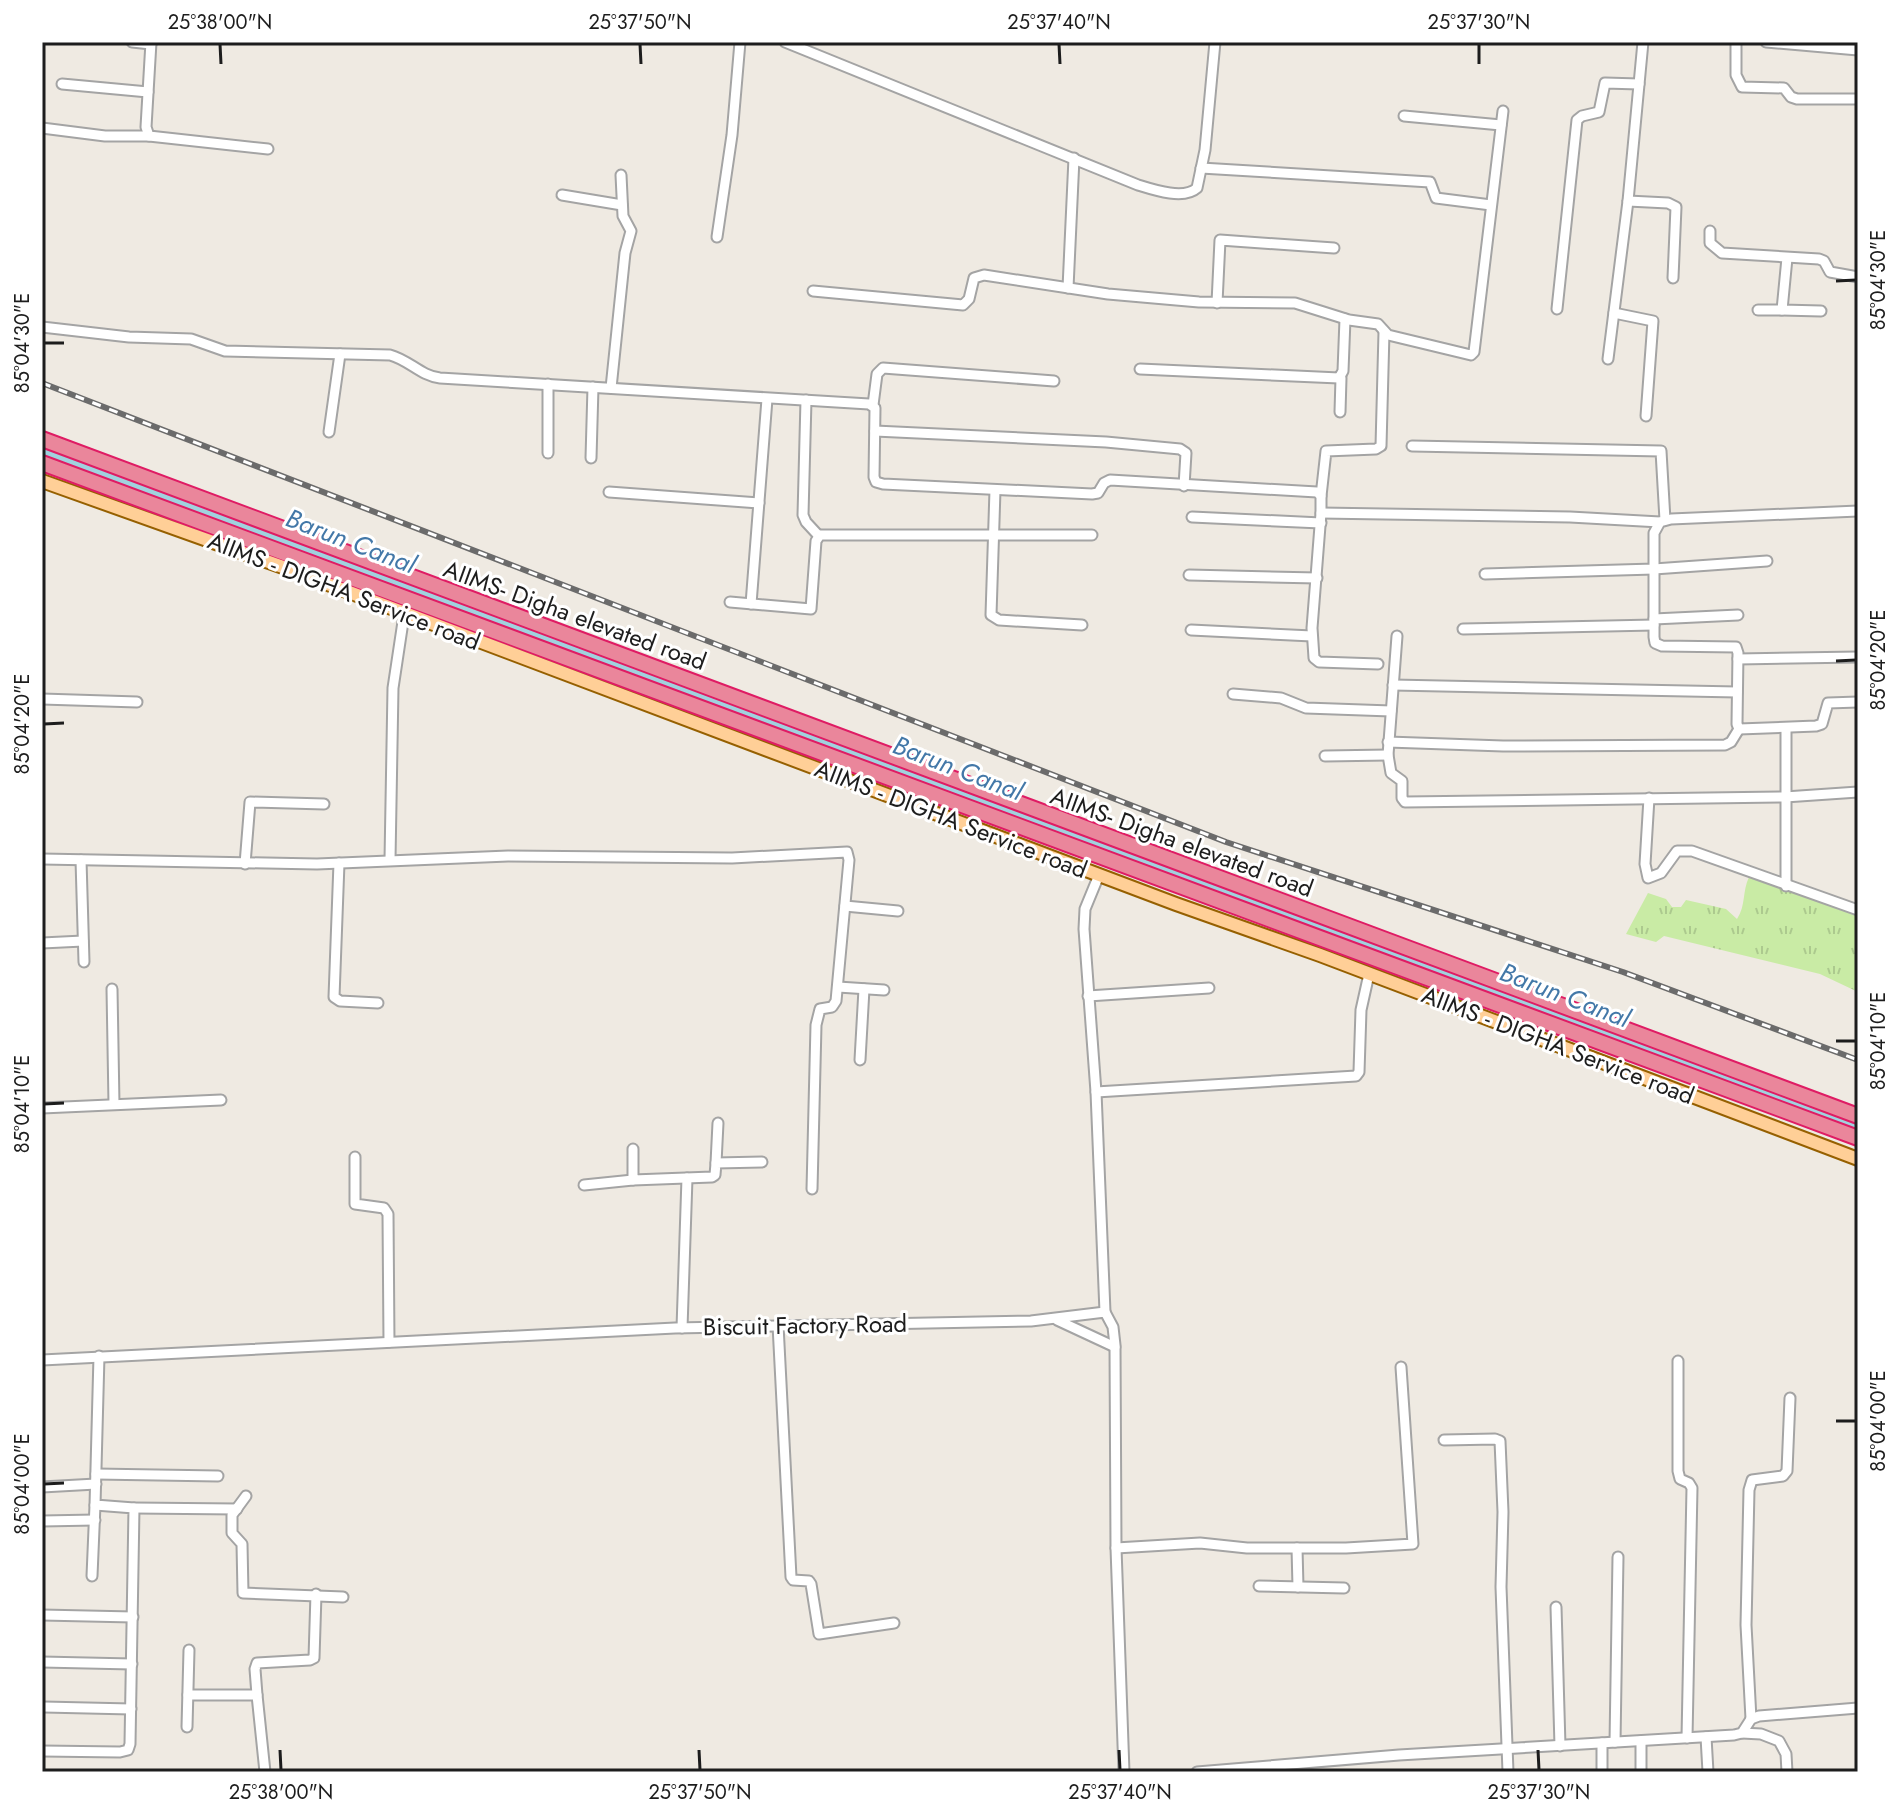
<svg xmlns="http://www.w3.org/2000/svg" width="1900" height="1814" viewBox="0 0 1900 1814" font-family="Jost,sans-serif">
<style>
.grass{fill:url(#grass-tufts)}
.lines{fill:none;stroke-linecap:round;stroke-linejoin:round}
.canal{stroke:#a0d2de;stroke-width:10}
.minor-casing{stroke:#a4a4a4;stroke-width:13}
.major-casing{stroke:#966000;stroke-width:16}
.highway-casing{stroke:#df1c64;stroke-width:18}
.minor{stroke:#fff;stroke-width:9}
.major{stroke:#ffcf97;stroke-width:12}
.highway{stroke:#ea869b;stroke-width:14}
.rail-casing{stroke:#6b6b6b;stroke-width:6}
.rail{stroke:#fff;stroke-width:3;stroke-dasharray:9;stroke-linecap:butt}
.ticks{fill:none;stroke:#1d1d1d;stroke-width:3}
.labels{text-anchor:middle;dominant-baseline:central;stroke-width:6;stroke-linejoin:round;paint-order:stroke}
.street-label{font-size:24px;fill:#1d1d1d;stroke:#fff}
.water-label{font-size:26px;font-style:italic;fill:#4378a8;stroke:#fff}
.neatline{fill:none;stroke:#1d1d1d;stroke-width:3}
.ticks-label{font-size:20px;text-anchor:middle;fill:#1d1d1d}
</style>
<defs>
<pattern id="grass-tufts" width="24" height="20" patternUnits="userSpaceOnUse" patternTransform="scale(2)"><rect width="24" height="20" fill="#c9eba5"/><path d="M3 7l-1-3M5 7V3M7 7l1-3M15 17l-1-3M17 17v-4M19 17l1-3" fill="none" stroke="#acc98e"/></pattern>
</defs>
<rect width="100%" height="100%" fill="#efeae2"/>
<path class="grass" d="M1749 877 1858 916V992L1820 974 1664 936 1656 942 1626 934 1648 893 1666 899 1672 907H1681L1686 900 1726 909 1737 919C1746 905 1742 892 1749 877Z"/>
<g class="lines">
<path class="canal" d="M42 449 1858 1128"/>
<g class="minor-casing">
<g id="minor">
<path d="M132 42 151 44"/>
<path d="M151 42 146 127 149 136 268 149"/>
<path d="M785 42 1138 185C1154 190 1184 200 1197 188L1205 150 1215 42"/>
<path d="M1736 42V75L1742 87 1784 88 1791 97 1797 99H1858"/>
<path d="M1766 42 1858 50"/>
<path d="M62 84 148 92"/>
<path d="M1404 116 1501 125"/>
<path d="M42 128 105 136H149"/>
<path d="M1201 168 1430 182 1436 198 1491 205"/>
<path d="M562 195 622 205"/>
<path d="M1628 201 1668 203 1676 207 1673 278"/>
<path d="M1710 231V243L1722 253 1819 259 1824 261 1830 272 1858 277"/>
<path d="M717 237 732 135 740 42"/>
<path d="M1787 258 1782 310 1821 311"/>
<path d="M1068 288 1074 158"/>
<path d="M813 291 963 305 969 299 974 278 984 275 1108 294 1199 302 1295 303 1349 320 1378 324 1388 335 1471 355 1474 352 1503 111"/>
<path d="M1217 303 1220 240 1334 248"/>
<path d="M1557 309 1577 120 1582 116 1599 112 1605 83 1639 84"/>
<path d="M1758 310H1782"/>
<path d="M1614 313 1653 321 1646 416"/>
<path d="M42 327 129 337 191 339 225 351 390 355C409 360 421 376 440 378L869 404 875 408 874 477 876 482 883 484 1092 494 1098 493 1104 483 1110 480 1317 492 1321 496V513L1312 628 1314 658 1319 662 1378 664"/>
<path d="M1608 359 1628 201 1643 42"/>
<path d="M1140 369 1339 378 1343 371 1345 319"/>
<path d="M548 384V453"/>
<path d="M611 388 625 253 631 231 623 216 621 175"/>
<path d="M806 400 803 515 806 522 818 535"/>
<path d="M873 405 877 374 883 368 1054 381"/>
<path d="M1340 412 1341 378"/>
<path d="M875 431 1106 442 1180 449 1186 453 1184 486"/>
<path d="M329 432 340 354"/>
<path d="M1412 446 1661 451 1665 520"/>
<path d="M591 458 593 387"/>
<path d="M995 490 991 615 999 620 1082 625"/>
<path d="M609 492 759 503"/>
<path d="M1321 496 1326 451 1376 449 1381 446 1384 332"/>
<path d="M1858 511 1671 519 1660 522 1654 533V637L1655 643 1662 646 1736 647 1738 653 1737 724 1739 729 1816 726 1822 724 1828 703 1858 702"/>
<path d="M1321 513 1570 517 1660 522"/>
<path d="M1192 517 1321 523"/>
<path d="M1485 574 1654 569 1767 561"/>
<path d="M1189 575 1317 578"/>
<path d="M730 602 811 609 816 541 820 535H1092"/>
<path d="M751 604 767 399"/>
<path d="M1654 619 1738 615"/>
<path d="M1463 629 1654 625"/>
<path d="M1191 630 1312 636"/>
<path d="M1397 636 1388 755 1391 773 1402 781V798L1405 802 1785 797 1858 792"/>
<path d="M1738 659 1858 657"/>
<path d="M1393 685 1737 692"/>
<path d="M1233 694 1281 698 1306 708 1391 711"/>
<path d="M42 699 137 702"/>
<path d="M1786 728V886"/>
<path d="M1388 742 1503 746 1725 745 1731 742 1739 729"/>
<path d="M1325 756 1388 755"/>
<path d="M1649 798 1645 864 1648 878 1661 873 1677 851H1692L1858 910"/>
<path d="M42 859 317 864 508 856 732 858 847 852 849 860 836 1001 832 1007 820 1009 816 1025 812 1189"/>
<path d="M81 860 84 962"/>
<path d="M390 860 393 688 404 615"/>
<path d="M339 863 334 997 340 1001 378 1003"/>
<path d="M245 864 250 802 324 804"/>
<path d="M1099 875 1085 909 1084 929 1096 1092 1105 1312"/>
<path d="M845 906 898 911"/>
<path d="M42 943 83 941"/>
<path d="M838 987 884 990"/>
<path d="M112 989 114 1104"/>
<path d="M1088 996 1209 988"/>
<path d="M860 1060 864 989"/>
<path d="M1096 1092 1356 1076 1359 1072 1361 1010 1369 974"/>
<path d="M42 1108 221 1100"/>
<path d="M633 1149V1180L712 1177 715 1175 716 1163 762 1162"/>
<path d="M355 1157V1204L384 1208 388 1214 389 1342"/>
<path d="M716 1163 718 1123"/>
<path d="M584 1185 633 1180"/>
<path d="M1057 1320 1115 1347"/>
<path d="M778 1325 791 1577 793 1580 809 1581 811 1584 819 1634 894 1623"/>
<path d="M682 1328 687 1178"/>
<path d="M42 1360 675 1328 1031 1321 1105 1312 1113 1327 1115 1345 1116 1548 1124 1772"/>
<path d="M1678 1361V1471L1680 1479 1689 1483 1692 1488 1687 1738"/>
<path d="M1444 1440 1495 1439 1500 1441 1503 1512 1501 1587 1508 1772"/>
<path d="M96 1474 218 1476"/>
<path d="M42 1487 96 1484"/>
<path d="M246 1496 232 1515V1533L242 1544 243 1593 343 1597"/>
<path d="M134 1508 237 1509"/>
<path d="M42 1521 95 1520"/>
<path d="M1116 1548 1200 1543 1247 1548H1346L1413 1544 1401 1367"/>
<path d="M1297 1548 1298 1587"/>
<path d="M92 1576 95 1505"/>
<path d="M1259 1586 1344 1588"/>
<path d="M1556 1607 1560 1746"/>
<path d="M42 1615 133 1617"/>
<path d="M42 1662 132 1664"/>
<path d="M188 1695H257L265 1772"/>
<path d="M257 1695 255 1669 257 1663 310 1660 314 1658 316 1594"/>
<path d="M44 1707 131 1709"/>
<path d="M1751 1719 1746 1625 1749 1490 1752 1480 1783 1476 1787 1471 1790 1398"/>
<path d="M187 1727 189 1650"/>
<path d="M1742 1733 1761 1734 1779 1741 1786 1754 1787 1772"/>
<path d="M1706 1737 1708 1772"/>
<path d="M1641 1741V1772"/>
<path d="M1615 1742 1618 1557"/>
<path d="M1602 1743V1772"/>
<path d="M42 1751 120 1752 128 1750 130 1744 134 1508 95 1505 99 1356"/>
<path d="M1197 1772 1399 1755 1734 1735 1742 1733 1751 1719 1759 1716 1858 1708"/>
</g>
</g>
<g class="major-casing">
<path id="major" d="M42 481 280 566 1176 904 1320 955 1858 1159"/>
</g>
<g class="highway-casing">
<g id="highway">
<path d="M42 439 1858 1116"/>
<path d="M42 463 1858 1138"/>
</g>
</g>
<use href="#minor" class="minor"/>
<use href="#major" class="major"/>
<use href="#highway" class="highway"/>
<g class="rail-casing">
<path id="rail" d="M42 383 1226 842 1623 972 1858 1060"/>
</g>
<use href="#rail" class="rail"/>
</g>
<path class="ticks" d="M220 44 221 64M640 44 641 64M1059 44 1060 64M1479 44V64M1836 281 1856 280M44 343H64M1836 661 1856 660M44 724 64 723M1836 1041H1856M44 1104 64 1103M1836 1421H1856M44 1484 64 1483M280 1750 281 1770M699 1750 700 1770M1119 1750 1120 1770M1538 1750 1539 1770"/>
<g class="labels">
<g class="street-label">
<text transform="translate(344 591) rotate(21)">AIIMS - DIGHA Service road</text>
<text transform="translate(575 615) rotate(20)">AIIMS- Digha elevated road</text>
<text transform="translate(951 819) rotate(21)">AIIMS - DIGHA Service road</text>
<text transform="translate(1182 842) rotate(20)">AIIMS- Digha elevated road</text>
<text transform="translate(1558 1045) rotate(21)">AIIMS - DIGHA Service road</text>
<text transform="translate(805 1325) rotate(-1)">Biscuit Factory Road</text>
</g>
<g class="water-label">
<text transform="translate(351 541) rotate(21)">Barun Canal</text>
<text transform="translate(958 768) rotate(21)">Barun Canal</text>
<text transform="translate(1565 995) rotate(21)">Barun Canal</text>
</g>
</g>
<rect width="1900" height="1814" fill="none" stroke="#ffffff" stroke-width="88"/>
<rect x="44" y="44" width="1812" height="1726" class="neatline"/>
<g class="ticks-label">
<text x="220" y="29">25°38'00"N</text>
<text x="640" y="29">25°37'50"N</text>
<text x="1059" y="29">25°37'40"N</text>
<text x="1479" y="29">25°37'30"N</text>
<text transform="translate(1878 280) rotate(-90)" y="7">85°04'30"E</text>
<text transform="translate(22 343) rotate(-90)" y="7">85°04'30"E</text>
<text transform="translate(1878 660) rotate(-90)" y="7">85°04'20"E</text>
<text transform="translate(22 724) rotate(-90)" y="7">85°04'20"E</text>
<text transform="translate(1878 1041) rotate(-90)" y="7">85°04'10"E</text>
<text transform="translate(22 1104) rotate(-90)" y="7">85°04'10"E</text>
<text transform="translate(1878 1421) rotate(-90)" y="7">85°04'00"E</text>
<text transform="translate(22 1484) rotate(-90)" y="7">85°04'00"E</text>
<text x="281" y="1799">25°38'00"N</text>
<text x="700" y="1799">25°37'50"N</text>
<text x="1120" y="1799">25°37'40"N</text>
<text x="1539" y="1799">25°37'30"N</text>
</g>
</svg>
